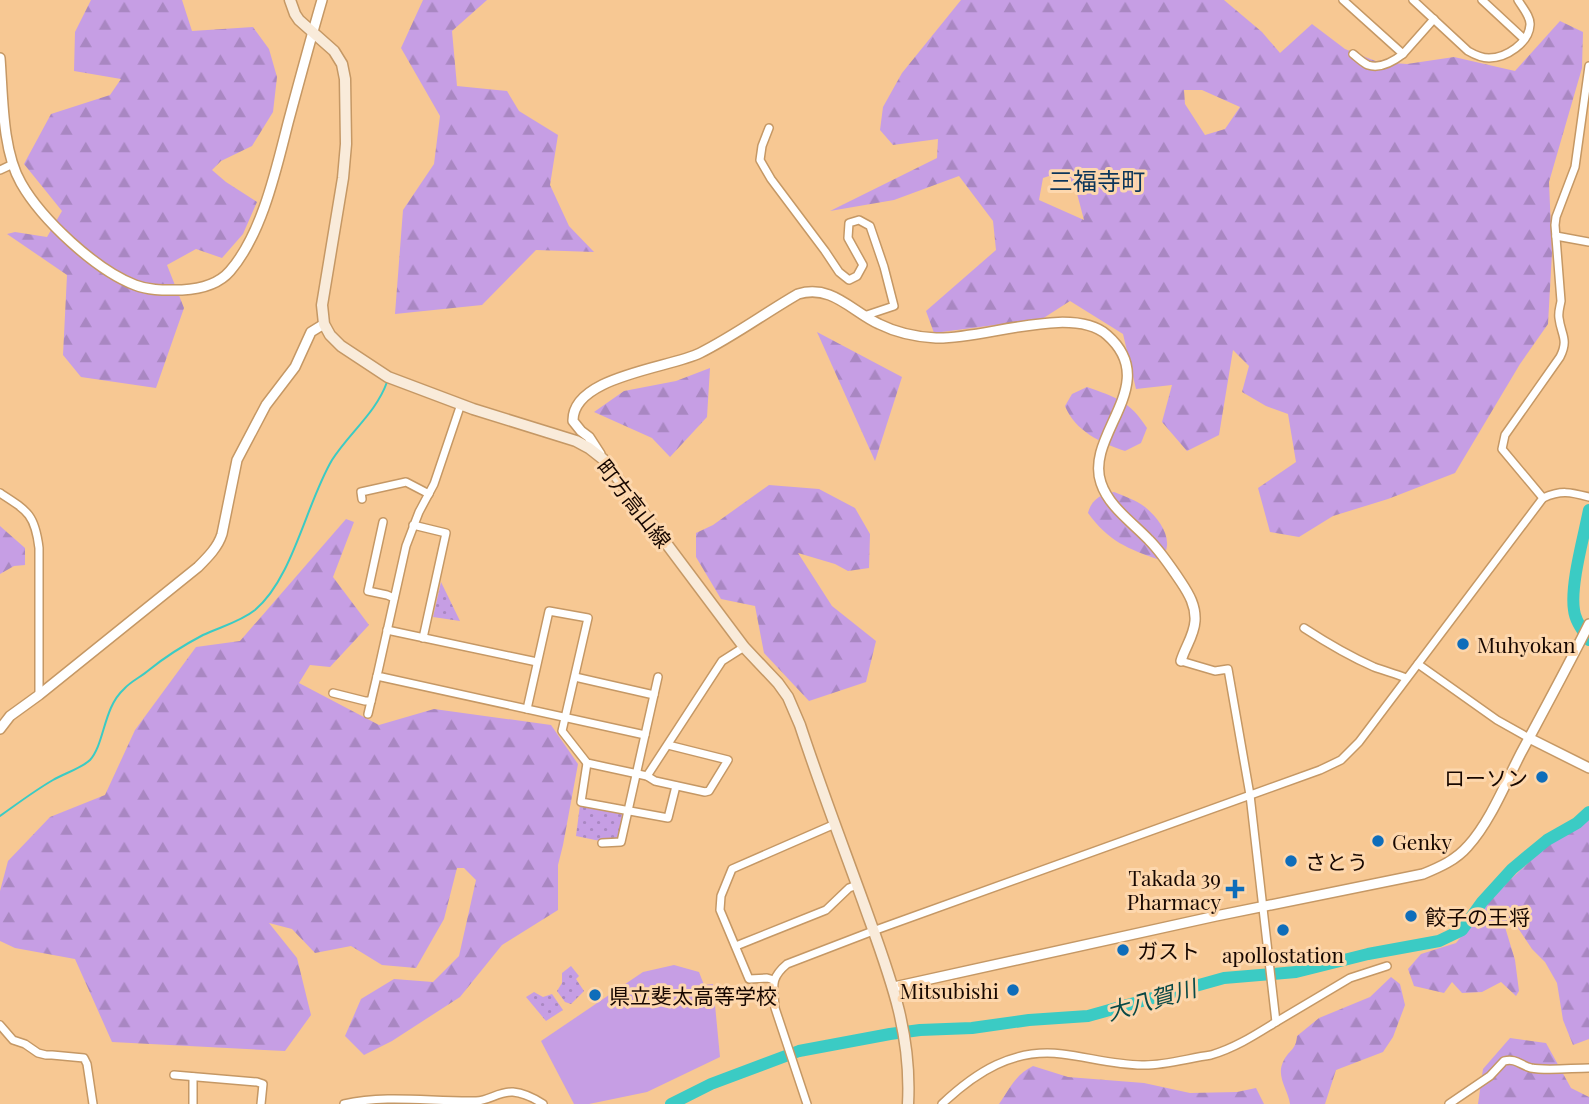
<svg xmlns="http://www.w3.org/2000/svg" width="1589" height="1104" viewBox="0 0 1589 1104" font-family="'Playfair Display','Noto Sans JP',serif">
<style>
.grass{fill:url(#grass-dots)}
.forest{fill:url(#forest-firs);fill-rule:evenodd}
.garden{fill:#c69ee4}
.lines{fill:none;stroke-linecap:round;stroke-linejoin:round}
.stream{stroke:#3bcbc4;stroke-width:2}
.river{stroke:#3bcbc4;stroke-width:12}
.minor-casing{stroke:#c59865;stroke-width:10}
.tertiary-casing{stroke:#c59865;stroke-width:12}
.secondary-casing{stroke:#c59865;stroke-width:13}
.minor{stroke:#fff;stroke-width:7}
.tertiary{stroke:#fff;stroke-width:9}
.secondary{stroke:#f9ebda;stroke-width:10}
.poi-dot{fill:#0e6dba;stroke:#fdd7ad;stroke-width:2.5}
.labels{text-anchor:middle;dominant-baseline:central;stroke-width:6;stroke-linejoin:round;paint-order:stroke}
.street-label{font-size:21px;fill:#170700;stroke:#fdd7ad}
.poi-label{font-size:21px;fill:#170700;stroke:#fdd7ad;text-anchor:start}
.water-label{font-size:23px;font-style:italic;fill:#094946;stroke:#fdd7ad}
.quarter-label{font-size:24px;fill:#0b355a;stroke:#fdd7ad}
</style>
<defs>
<pattern id="grass-dots" width="8" height="8" patternUnits="userSpaceOnUse" patternTransform="scale(1.75)"><rect width="8" height="8" fill="#c69ee4"/><path d="M2 2h.1M6 6h.1" fill="none" stroke="#a987c2" stroke-width="1.8" stroke-linecap="round"/></pattern>
<pattern id="forest-firs" width="22" height="20" patternUnits="userSpaceOnUse" patternTransform="scale(1.75)"><rect width="22" height="20" fill="#c69ee4"/><path d="M5 1l3.5 6h-7zM16 11l3.5 6h-7z" fill="#a987c2"/></pattern>
</defs>
<rect width="100%" height="100%" fill="#f7c893"/>
<g class="grass">
<path d="M441 582 460 621 433 617Z"/>
<path d="M580 805 621 812 625 815 619 839 600 841 576 836Z"/>
<path d="M571 966 579 976 576 979 584 991 571 1004 565 1002 557 991 562 983V973Z"/>
<path d="M534 992 543 997 552 994 563 1010 546 1021 526 997Z"/>
</g>
<g class="forest">
<path d="M91 0H182L192 31 253 27 269 49 277 77 273 112 252 146 221 161 212 170 226 182 257 202 243 234 222 258 196 249 167 265 184 308 156 388 81 377 63 355 67 275 7 234 15 232 47 237 62 211 24 164 51 114 110 95 121 79 74 71 75 32Z"/>
<path d="M423 0H487L452 31 457 86 507 91 519 111 558 135 550 185 569 226 594 252 536 250 482 305 395 314 403 210 434 164 440 116 401 48Z"/>
<path d="M961 0H1224L1262 32 1280 53 1312 24 1345 49 1378 62 1407 64 1454 57 1515 71 1560 21 1583 32 1582 68 1549 182 1552 253 1548 324 1520 364 1455 473 1388 499 1333 516 1299 537 1270 532 1258 488 1296 462 1288 414 1266 406 1242 392 1249 366 1233 350 1219 435 1187 451 1162 422 1172 385 1136 389 1123 334 1070 301 1042 319 934 333 926 311 996 250 993 221 959 176 894 200 830 211 937 158 938 139 893 145 880 130 883 107 902 73ZM1184 90H1202L1240 107 1225 129 1205 135 1185 104ZM1061 172 1075 186 1084 220 1039 200 1043 178Z"/>
<path d="M817 332 902 377 875 461Z"/>
<path d="M710 368 707 417 670 457 652 438 594 412 624 391 676 381Z"/>
<path d="M1087 387C1115 397 1130 401 1147 428L1141 443 1125 451C1101 443 1075 431 1065 406L1072 394Z"/>
<path d="M769 485 819 489 855 508 870 534 869 568 848 571 835 564 798 553 832 606 876 641 866 682 809 701 764 653 755 606 721 599 696 557V533L713 525Z"/>
<path d="M1114 492C1124 496 1136 500 1145 507 1160 519 1177 543 1160 560 1128 549 1108 541 1088 513 1091 500 1101 494 1114 492Z"/>
<path d="M346 519 354 522 333 577 369 625 330 667 310 665 299 683 379 725 434 709 551 725 578 764 563 845 558 865V910L502 945 460 997 392 1041 364 1055 345 1036 361 999 394 979 433 982 459 956 476 880 464 868H457L444 919 416 968 382 965 351 946 315 953 292 929 269 923 297 958 311 1015 285 1051 112 1042 75 959 15 948 0 941V891L8 861 50 817 105 795 135 730 196 647 240 641Z"/>
<path d="M0 526 25 548V565L14 566 0 574Z"/>
<path d="M1589 819V1039L1573 1045 1563 1020 1557 983 1545 962 1532 949 1514 922 1505 927 1515 960 1519 991 1516 996 1501 982 1482 992 1462 993 1452 982 1444 993 1414 986 1408 969 1421 954 1456 943 1500 889 1550 843Z"/>
<path d="M1391 977 1400 984 1405 1005 1393 1037 1383 1052 1336 1070 1325 1104H1290C1288 1089 1275 1076 1284 1060 1290 1049 1296 1050 1297 1036L1319 1018 1370 997Z"/>
<path d="M1510 1038 1546 1043 1571 1088 1589 1097V1104H1478L1483 1069Z"/>
<path d="M1033 1066 1068 1077 1144 1083 1190 1093 1237 1092 1256 1088 1264 1104H999C1010 1088 1015 1075 1033 1066Z"/>
</g>
<path class="garden" d="M674 965 699 972 704 985 713 984 720 1057 647 1092 589 1104H574L541 1041 643 972Z"/>
<g class="lines">
<path class="stream" d="M0 816C17 804 34 791 53 780 63 774 82 768 90 760 105 743 103 708 124 689 131 681 141 677 149 670 165 657 184 645 203 635 220 627 240 622 255 610 293 578 306 504 332 460 349 433 376 413 387 382"/>
<g class="river">
<path d="M1589 510C1584 536 1570 585 1574 610 1575 621 1583 631 1589 640"/>
<path d="M671 1104 711 1084 799 1051 890 1034 920 1030 972 1028 1029 1020 1088 1016 1224 978 1296 972 1368 954 1439 941 1462 930 1482 902 1512 869 1547 840 1577 823 1589 812"/>
</g>
<g class="minor-casing">
<g id="minor">
<path d="M1343 0 1403 54 1434 19"/>
<path d="M1413 0 1468 51C1475 55 1481 58 1489 58 1506 58 1529 43 1530 25 1531 17 1522 7 1518 0"/>
<path d="M1482 0 1524 39"/>
<path d="M1353 54C1357 57 1363 63 1368 65 1380 69 1394 61 1403 54"/>
<path d="M769 128 762 146 760 160 771 179 825 251 839 272 849 280 857 276 863 265 848 238 849 223 859 220 870 226 884 267 894 306 864 316"/>
<path d="M0 170 13 164"/>
<path d="M1556 236 1589 242"/>
<path d="M461 404 434 484 419 512 406 546 377 676 645 735"/>
<path d="M0 493C28 511 35 515 39 548V695"/>
<path d="M1543 498 1502 449 1505 435 1560 357C1569 339 1561 335 1559 318 1558 312 1560 307 1561 301L1555 225 1556 217 1575 167 1589 66"/>
<path d="M362 499 361 492 406 482 429 494"/>
<path d="M383 522 368 591 387 595 394 598"/>
<path d="M413 525 446 533 423 638"/>
<path d="M1304 628C1327 643 1349 656 1374 667 1385 671 1396 674 1406 678"/>
<path d="M387 630 537 662"/>
<path d="M1418 664 1497 720 1529 738"/>
<path d="M575 677 654 695"/>
<path d="M333 693 365 701H371"/>
<path d="M527 709 549 611 588 618 562 731 587 763 647 776 655 781 705 792 709 791 728 760 668 745"/>
<path d="M368 714 377 676"/>
<path d="M587 763 581 802 668 818 676 786"/>
<path d="M647 776 722 661 744 647"/>
<path d="M602 843 621 842 658 677"/>
<path d="M736 946 826 910 849 888 857 885"/>
<path d="M774 980 767 978 749 979 720 910 721 896 732 869 835 824"/>
<path d="M1276 1022 1350 978 1387 966"/>
<path d="M0 1025 13 1040 25 1044 38 1053 46 1055H52L84 1058 87 1064 93 1104"/>
<path d="M174 1075 257 1082 263 1084 261 1104"/>
<path d="M193 1104V1077"/>
<path d="M344 1104C388 1094 431 1102 476 1101 489 1101 499 1091 513 1092 524 1093 534 1098 543 1104"/>
<path d="M807 1104 775 1008C774 987 769 979 787 964L873 931 1320 770 1341 760 1359 742 1543 498C1561 490 1570 492 1589 497"/>
<path d="M942 1104C976 1072 1013 1048 1062 1054 1088 1057 1115 1065 1142 1065 1163 1066 1189 1058 1211 1055 1235 1048 1255 1035 1276 1022L1250 795 1228 669 1215 671 1181 661"/>
<path d="M1449 1104 1490 1076 1504 1061C1516 1058 1520 1065 1531 1068 1546 1071 1573 1068 1589 1068"/>
</g>
</g>
<g class="tertiary-casing">
<g id="tertiary">
<path d="M0 58C3 96 2 150 21 183 42 220 96 270 135 285 150 291 166 290 182 290 200 289 218 285 230 271 262 234 276 170 288 123 299 82 310 41 322 0"/>
<path d="M600 454 589 437 581 431 573 421C572 376 670 368 700 353 734 336 765 313 798 294 832 284 851 311 879 324 897 333 916 337 936 338 982 340 1072 304 1107 335 1163 384 1084 435 1101 483 1109 507 1132 522 1149 540 1161 552 1171 567 1181 582 1189 594 1196 606 1195 621 1194 636 1185 647 1181 661"/>
<path d="M0 729 10 716 39 695 198 567C208 557 218 547 222 534L237 460 266 405 295 367 311 332 324 324"/>
<path d="M1529 738 1589 768"/>
<path d="M894 987 1216 916 1423 874C1440 867 1456 860 1468 846 1490 822 1506 782 1521 753 1544 710 1567 668 1589 624"/>
</g>
</g>
<g class="secondary-casing">
<path id="secondary" d="M290 0 295 14 299 20 334 51 342 64 345 79 346 144 343 178 322 305 324 324 330 335 341 346 388 377 473 409 576 441 589 448 603 459 744 647 778 683 788 697 800 725C820 786 843 846 865 907 889 974 912 1031 908 1104"/>
</g>
<use href="#minor" class="minor"/>
<use href="#tertiary" class="tertiary"/>
<use href="#secondary" class="secondary"/>
</g>
<g class="poi-dot">
<circle cx="1463" cy="644" r="7"/>
<circle cx="1542" cy="777" r="7"/>
<circle cx="1378" cy="841" r="7"/>
<circle cx="1291" cy="861" r="7"/>
<path d="M1231.5 878.5h7v7h7v7h-7v7h-7v-7h-7v-7h7z"/>
<circle cx="1411" cy="916" r="7"/>
<circle cx="1283" cy="930" r="7"/>
<circle cx="1123" cy="950" r="7"/>
<circle cx="1013" cy="990" r="7"/>
<circle cx="595" cy="995" r="7"/>
</g>
<g class="labels">
<g class="street-label">
<text transform="translate(635 503) rotate(52)">町方高山線</text>
</g>
<g class="poi-label">
<text x="1477" y="644">Muhyokan</text>
<text x="1528" y="777" text-anchor="end">ローソン</text>
<text x="1392" y="841">Genky</text>
<text x="1305" y="861">さとう</text>
<text x="1221" y="877" text-anchor="end">Takada 39<tspan x="1221" dy="24">Pharmacy</tspan></text>
<text x="1425" y="916">餃子の王将</text>
<text x="1137" y="950">ガスト</text>
<text x="1283" y="954" text-anchor="middle">apollostation</text>
<text x="999" y="990" text-anchor="end">Mitsubishi</text>
<text x="609" y="995">県立斐太高等学校</text>
</g>
<g class="water-label">
<text transform="translate(1151 999) rotate(-16)">大八賀川</text>
</g>
<g class="quarter-label">
<text x="1097" y="180">三福寺町</text>
</g>
</g>
</svg>
